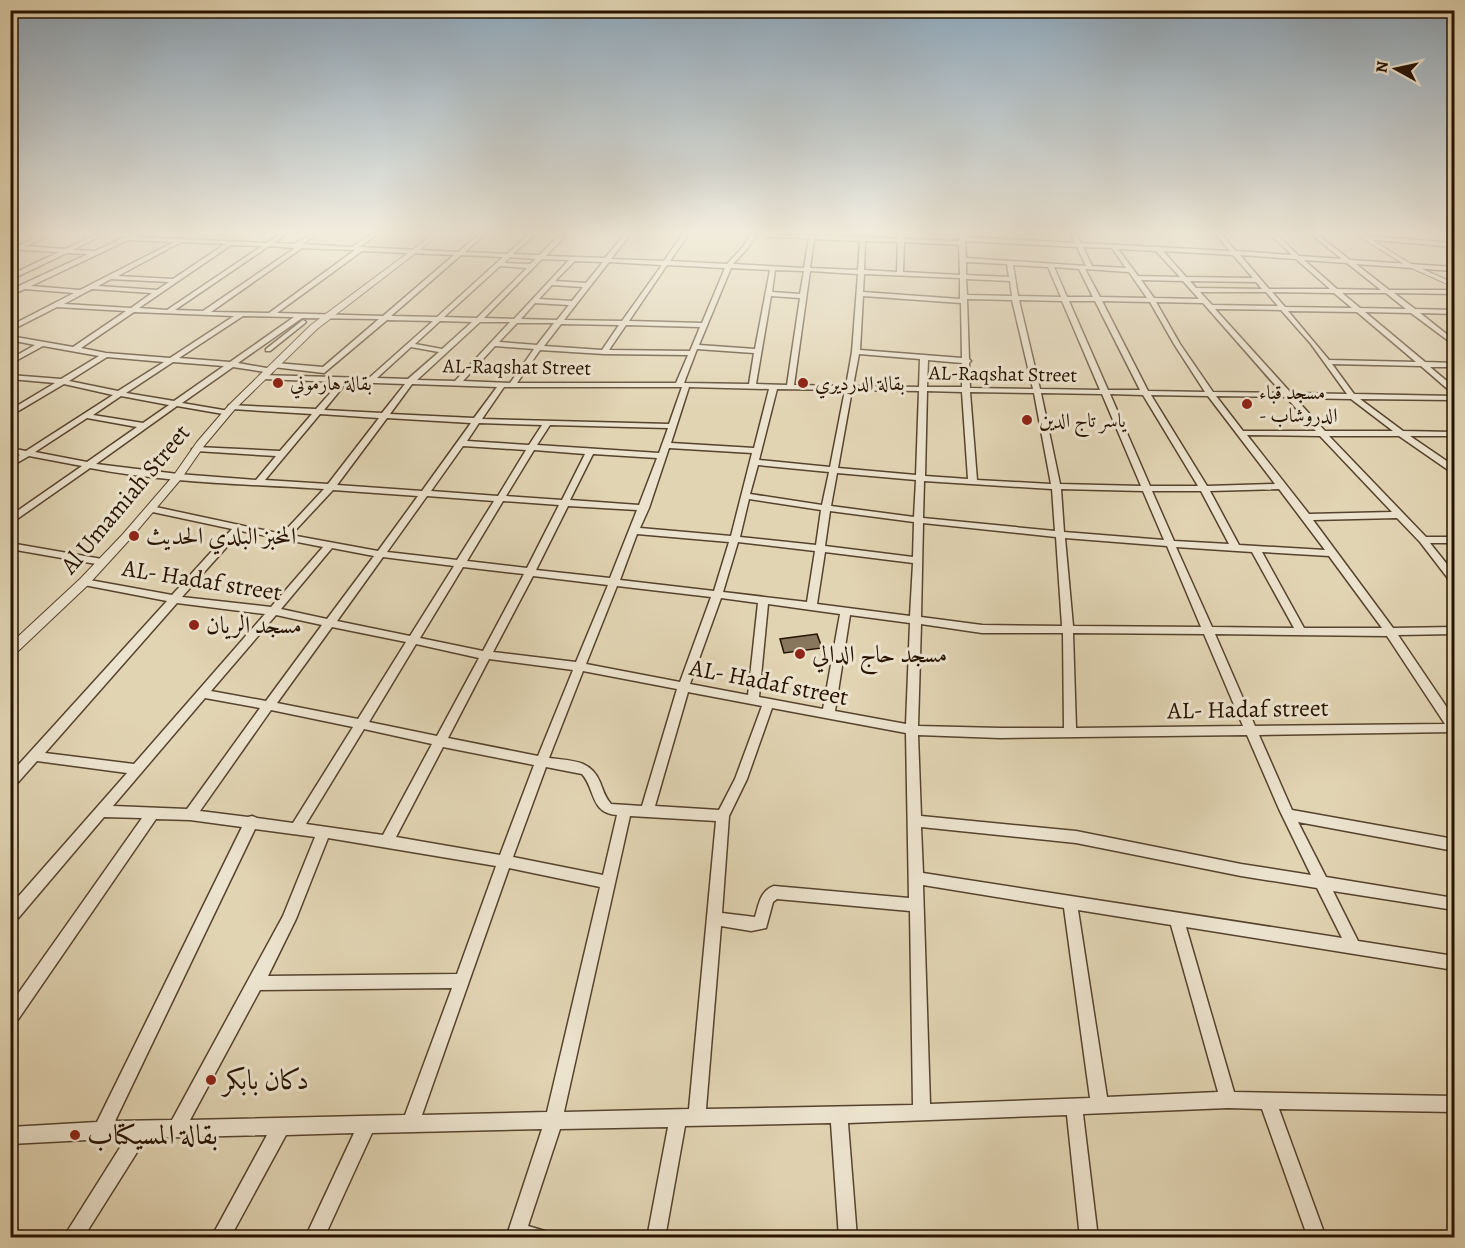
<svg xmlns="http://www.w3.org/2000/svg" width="1465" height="1248" viewBox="0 0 1465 1248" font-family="Alegreya,Amiri,serif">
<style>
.building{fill:#88775d;stroke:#271300;stroke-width:1.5}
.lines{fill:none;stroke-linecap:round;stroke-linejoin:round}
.minor-casing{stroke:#56432d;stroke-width:3}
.tertiary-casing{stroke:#56432d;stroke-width:2}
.minor{fill:#ece3ce;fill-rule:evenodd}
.tertiary{fill:#ece3ce;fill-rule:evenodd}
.poi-dot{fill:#8f2418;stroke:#ece3ce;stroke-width:2}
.labels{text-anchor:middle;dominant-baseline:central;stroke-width:6;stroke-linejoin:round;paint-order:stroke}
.far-street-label{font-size:20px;fill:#271300;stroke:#ece3ce}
.far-poi-label{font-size:20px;fill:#271300;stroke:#ece3ce;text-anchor:start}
.street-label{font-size:24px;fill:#271300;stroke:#ece3ce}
.poi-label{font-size:24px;fill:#271300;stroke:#ece3ce;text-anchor:start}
.near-poi-label{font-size:28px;fill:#271300;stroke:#ece3ce;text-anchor:start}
</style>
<rect width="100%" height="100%" fill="#e1d4b3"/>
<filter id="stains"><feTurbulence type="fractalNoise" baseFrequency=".00333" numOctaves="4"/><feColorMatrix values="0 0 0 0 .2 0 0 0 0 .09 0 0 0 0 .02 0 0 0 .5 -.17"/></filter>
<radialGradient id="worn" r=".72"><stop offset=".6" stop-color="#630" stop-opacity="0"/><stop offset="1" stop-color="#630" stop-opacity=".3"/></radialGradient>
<path class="building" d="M817 634 822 648 784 653 780 639Z"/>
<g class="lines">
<g class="minor-casing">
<g id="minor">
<path d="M43 235H50L26 246 65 249 95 235H102L73 250 95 251 130 235H137L135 237 267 243 279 235H285L274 243 294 244 310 235H316L302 244 352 247 370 235H376L359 247 458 252 478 235H484L465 252 507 254 528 235H534L513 254 539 255 560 235H566L546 256 605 258 624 235H630L611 259 664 261 682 235H688L670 261 727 264 743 247 751 235H757L747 249 733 264 804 268 809 238 765 237 762 235H815L860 237V235H866V237L898 239V235H904V239L959 241V235H965V237L1075 243 1071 235H1077L1081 243 1230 251 1216 235H1222L1236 251 1292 255 1271 235H1277L1299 256 1342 259 1312 235H1318L1350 260 1454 267V271L1356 264 1389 290H1454V294L1394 293 1415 309 1454 310V314L1420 313 1454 340V345L1411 313 1365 312 1425 362 1454 363V367H1430L1454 387V392H1451L1421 366 1332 364 1354 394 1454 396V400L1360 399 1403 431 1454 432V436H1410L1454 466V472H1451L1399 436H1329L1426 537H1454V543H1430L1454 573V582L1450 581 1420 542 1397 518 1313 520 1393 628 1454 627V634L1398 635 1454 718V732L1259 735 1292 810 1454 839V851L1298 822 1326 877 1454 898V910L1333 891 1358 941 1454 956V970L1186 927 1234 1092 1454 1096V1112L1279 1109 1326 1238H1308L1262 1109 1228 1108 1083 1114 1098 1238H1080L1067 1115 848 1123 857 1238H839L831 1123 685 1126 665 1238H647L668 1127 560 1129 528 1226 548 1232 551 1238H506L542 1129 372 1133 324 1238H305L354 1133 286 1135 230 1238H211L267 1135 146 1138 83 1238H63L126 1138 10 1144V1127L97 1122 242 827 190 820 156 819 15 1024 10 1027V1005L142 818 104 817 15 922 10 923V906L127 773 37 761 14 787 10 788V774L167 601 84 585 80 584 79 582 80 580 84 579 172 595 232 529 148 511 146 509 148 507 151 506 282 534 324 489C246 484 167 483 90 468L10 524V516L82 466 29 456 10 467V461L20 455 10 453V448L26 451 113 395 64 384 10 416V410L55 383 10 379V375L61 379 99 356 43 346 10 364V359L35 345 10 340V336L73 347 126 311 57 307 10 331V326L74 293 25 289 10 295V290L88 254 67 253 10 280V275L59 252 10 249V245L18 246ZM814 239 860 241 858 270 810 268ZM128 240 174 242 80 290 31 286ZM865 241 898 242 897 272 864 270ZM965 241 1077 247 1086 266 966 258ZM181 242 225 244 173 279 118 276ZM904 242 959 245 960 275 903 272ZM231 245 262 246 167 310 139 308ZM269 246 295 248 203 311 175 310ZM1083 247 1112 248 1126 268 1092 266ZM302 248 355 250 269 313 211 312ZM1118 249 1156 251 1180 277 1138 276ZM362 251 454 255 383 316 277 313ZM1163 251 1233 255 1253 278 1186 277ZM461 255 503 257 437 317 391 316ZM1240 255 1296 259 1330 289H1269ZM510 257 536 259 530 264 504 263ZM542 259 569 260 514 319 484 318ZM1304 260 1347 263 1381 290 1337 289ZM575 261 603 262 586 283 555 281ZM609 262 662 265 622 321 564 320ZM966 262 1007 264 1009 277 966 275ZM667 265 725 268 702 323 629 321ZM1013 265 1048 267 1061 297 1018 296ZM500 266 527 268 477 318 444 317ZM1054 267 1079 269 1093 297H1067ZM731 268 770 270 755 349 699 345ZM1085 269 1129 272 1147 298 1100 297ZM775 270 804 271 800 294 772 292ZM810 271 858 274 852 352 846 386 794 385ZM864 274 960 278V299L863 292ZM111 279 169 282 157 290 98 286ZM966 279 1010 281 1012 296 967 295ZM1141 280 1183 281 1199 299 1154 298ZM1190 281 1256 282 1262 289 1196 288ZM552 285 583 287 572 301 539 299ZM92 289 152 293 131 308 64 304ZM1200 292H1266L1278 306 1212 305ZM1272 292 1334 293 1352 308 1285 307ZM1342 293H1386L1406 309 1360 308ZM771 296 800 298 787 385 756 384ZM863 296 961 303 962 358 860 350ZM967 299 1012 300 1033 389 970 388 969 363 971 361 969 359ZM1019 300 1062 301 1100 390 1040 389ZM1069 301H1095L1140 390H1108ZM1102 301 1150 302 1174 344 1205 392 1148 391ZM1156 302 1203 303 1282 393 1213 392 1180 344ZM535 303 569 305 557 320 521 319ZM1215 309 1281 310 1311 344 1347 394 1291 393ZM1288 311 1357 312 1416 362 1329 360ZM134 312 234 316 170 358 106 353 81 348ZM243 316 294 317 230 362 179 358ZM302 318 379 319 323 367 276 363 272 365 273 367 324 373 387 320 433 321 369 378 260 375V379H263L340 382 316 409 229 405 228 407 232 409 312 414 280 451 196 447 192 449 196 451 276 456 256 480 178 474 96 464 177 406 229 415V411L182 403 233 367 272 373V369L238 363ZM440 321 472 322 442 349 415 344ZM480 322H510L455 381 417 380ZM517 323H554L537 345 499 342ZM561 324 619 325 602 350 544 346ZM626 325 700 327 690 351 609 350ZM495 346 534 349 510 383 463 381ZM411 347 439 352 408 379 377 378ZM697 349 754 353 749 384 684 383ZM540 350 604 354 688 355 676 383H517ZM859 354 920 359 919 387 853 386ZM107 357 164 362 118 391 69 381ZM928 360 962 363V387H927ZM173 362 224 366 174 401 126 393ZM347 382 405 384 382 413 324 410ZM412 384 497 387 474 418 390 414ZM504 387H682L669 424 482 419ZM689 387 769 389 754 448 671 443ZM777 389 845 390 830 467 759 460ZM852 390 919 391 916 475 838 468ZM927 391 962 392 968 479 925 476ZM970 392 1034 393 1051 484 977 480ZM1041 393 1102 394 1141 486 1060 484ZM1110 394 1143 395 1198 486H1150ZM1151 395 1208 396 1275 484 1207 486ZM121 396 169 405 143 423 93 415ZM1216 396 1286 397 1316 431H1243ZM1295 398 1351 399 1393 431H1325ZM320 414 379 418 328 484 265 480ZM87 418 137 427 87 462 35 452ZM387 418 471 423 422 491 337 485ZM479 423 542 425 529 445 467 441ZM550 425 668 428 659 453 537 445ZM1247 435 1320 436 1392 512 1309 514ZM463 446 526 450 498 496 431 491ZM669 448 752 453 731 536 640 528 649 508ZM534 450 585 454 562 500 506 496ZM593 454 657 458 639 505 570 500ZM758 465 829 472 822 505 750 494ZM837 473 916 480 914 517 831 506ZM924 481 1052 489 1055 531 923 518ZM1061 489 1143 491 1164 540 1064 532ZM1279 489 1325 550 1239 545 1210 491ZM333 490 418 496 378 551 291 535ZM1152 491H1201L1229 544 1174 541ZM427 496 494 501 457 560 387 552ZM749 499 821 510 816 545 740 537ZM503 501 559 505 527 568 467 561ZM568 506 637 510 610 578 536 570ZM830 511 914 522 913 557 825 546ZM923 523 1056 537 1062 626 982 625 921 617ZM241 531 323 547 271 607 182 597ZM637 534 729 542 714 591 620 580ZM1065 538 1167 546 1201 627 1073 626ZM738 542 815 551 807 602 723 592ZM1176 547 1252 552 1294 628 1212 627ZM332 548 374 556 327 619 281 609ZM825 552 913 563 910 616 817 604ZM1262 552 1329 556 1382 628H1304ZM383 557 454 566 410 636 337 621ZM463 567 524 574 483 651 420 638ZM533 576 608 585 576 662 493 652ZM617 586 711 597 680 682 586 664ZM721 598 758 603 748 695 690 684ZM177 603 265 614 134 764 45 753ZM768 604 840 614 823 709 759 697ZM276 615 322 625 266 701 211 691ZM850 615 910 623 906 724 835 711ZM921 624 982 633H1063L1064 728H1000L918 726ZM332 627 406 642 358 719 277 703ZM1073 633 1204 634 1243 726 1076 728ZM1215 634 1387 636 1445 724 1255 726ZM416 644 479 658 437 736 369 722ZM489 659 573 670 538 756 448 738ZM583 671 677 689 642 806 611 804C605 797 603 790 600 782 590 759 571 761 549 758ZM688 692 762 706 735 779 719 810 655 806ZM205 698 260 708 187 809 113 806ZM772 708 906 733 909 898 774 886C760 891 759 904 755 917L722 913 729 816 747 779ZM271 710 353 727 293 823 257 818 252 816 248 817 200 811ZM364 729 432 744 383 835 306 824ZM918 735 1000 738 1247 735 1279 809 1311 875 1241 864 1076 831 921 816ZM443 747 534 765 500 855 396 837ZM546 767 582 774C596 790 590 813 617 815L603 875 513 857ZM630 816 716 821 689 1109 564 1112ZM921 827 1076 843 1241 876 1317 888 1342 938 923 873ZM255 829 315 837 283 916 172 1120 115 1121ZM328 838 496 866 457 974 268 976 296 919ZM509 868 600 887 547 1112 422 1115ZM923 885 1064 908 1090 1098 930 1104ZM777 899 910 911 913 1105 706 1109 721 926 751 931 766 928 773 902ZM1078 910 1171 925 1218 1092 1107 1097ZM452 988 405 1115 190 1120 260 990Z"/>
<path d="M1449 235H1454V237L1450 236Z"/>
<path d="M1366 236 1454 243V247L1364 239 1363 238Z"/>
<path d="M303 320 306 322 305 323 270 351H266V349Z"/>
<path d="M10 543 102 559 107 562 102 565 10 549Z"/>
</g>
</g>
<g class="tertiary-casing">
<g id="tertiary">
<path d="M432 235H439L317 329 235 409 204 446 181 479 131 538 88 585 14 655 10 656V644L80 579 123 534 174 475 197 442 229 405 311 325Z"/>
<path d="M1357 235H1364L1411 264 1454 283V287L1407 266Z"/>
</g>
</g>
<use href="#minor" class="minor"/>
<use href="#tertiary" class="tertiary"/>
</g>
<linearGradient id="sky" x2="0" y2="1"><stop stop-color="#8ca6ba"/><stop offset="0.57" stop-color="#f2ecdd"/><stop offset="1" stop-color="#f2ecdd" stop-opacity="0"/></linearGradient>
<rect width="1465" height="409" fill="url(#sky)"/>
<g class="poi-dot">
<circle cx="278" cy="383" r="6"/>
<circle cx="803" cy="383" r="6"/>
<circle cx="1247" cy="404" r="6"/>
<circle cx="1027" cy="420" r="6"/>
<circle cx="134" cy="536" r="6"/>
<circle cx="194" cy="625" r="6"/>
<circle cx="800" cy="654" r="6"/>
<circle cx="211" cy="1080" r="6"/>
<circle cx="75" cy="1135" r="6"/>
</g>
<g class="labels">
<g class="far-street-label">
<text transform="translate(517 367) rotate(1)">AL-Raqshat Street</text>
<text transform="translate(1003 374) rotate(1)">AL-Raqshat Street</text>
</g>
<g class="far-poi-label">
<text x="290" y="383">بقالة هارموني</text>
<text x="815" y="383">بقالة الدرديري</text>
<text x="1259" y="392">مسجد قباء<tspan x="1259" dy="23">- الدروشاب</tspan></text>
<text x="1039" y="420">ياسر تاج الدين</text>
</g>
<g class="street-label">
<text transform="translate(125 499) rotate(-50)">Al Umamiah Street</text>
<text transform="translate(202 580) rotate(9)">AL- Hadaf street</text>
<text transform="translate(769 682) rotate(11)">AL- Hadaf street</text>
<text transform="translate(1248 709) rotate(-1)">AL- Hadaf street</text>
</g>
<g class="poi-label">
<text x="146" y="536">المخبز البلدي الحديث</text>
<text x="206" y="625">مسجد الريان</text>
<text x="812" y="654">مسجد حاج الدالي</text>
</g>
<g class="near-poi-label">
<text x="223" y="1080">دكان بابكر</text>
<text x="87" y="1135">بقالة المسيكتاب</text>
</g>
</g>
<rect width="1465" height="1248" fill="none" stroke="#e1d4b3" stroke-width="36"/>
<rect x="12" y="12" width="1441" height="1224" fill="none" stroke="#271300" stroke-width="3"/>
<rect x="18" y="18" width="1429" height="1212" fill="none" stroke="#271300" stroke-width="1.5"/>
<g transform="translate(1396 69) rotate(278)" stroke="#ece3ce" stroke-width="4.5" paint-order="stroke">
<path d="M0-4.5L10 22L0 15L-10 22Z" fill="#271300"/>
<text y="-9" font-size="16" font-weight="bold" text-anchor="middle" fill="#271300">N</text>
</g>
<rect width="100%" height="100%" filter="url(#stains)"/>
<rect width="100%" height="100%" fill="url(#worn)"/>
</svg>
